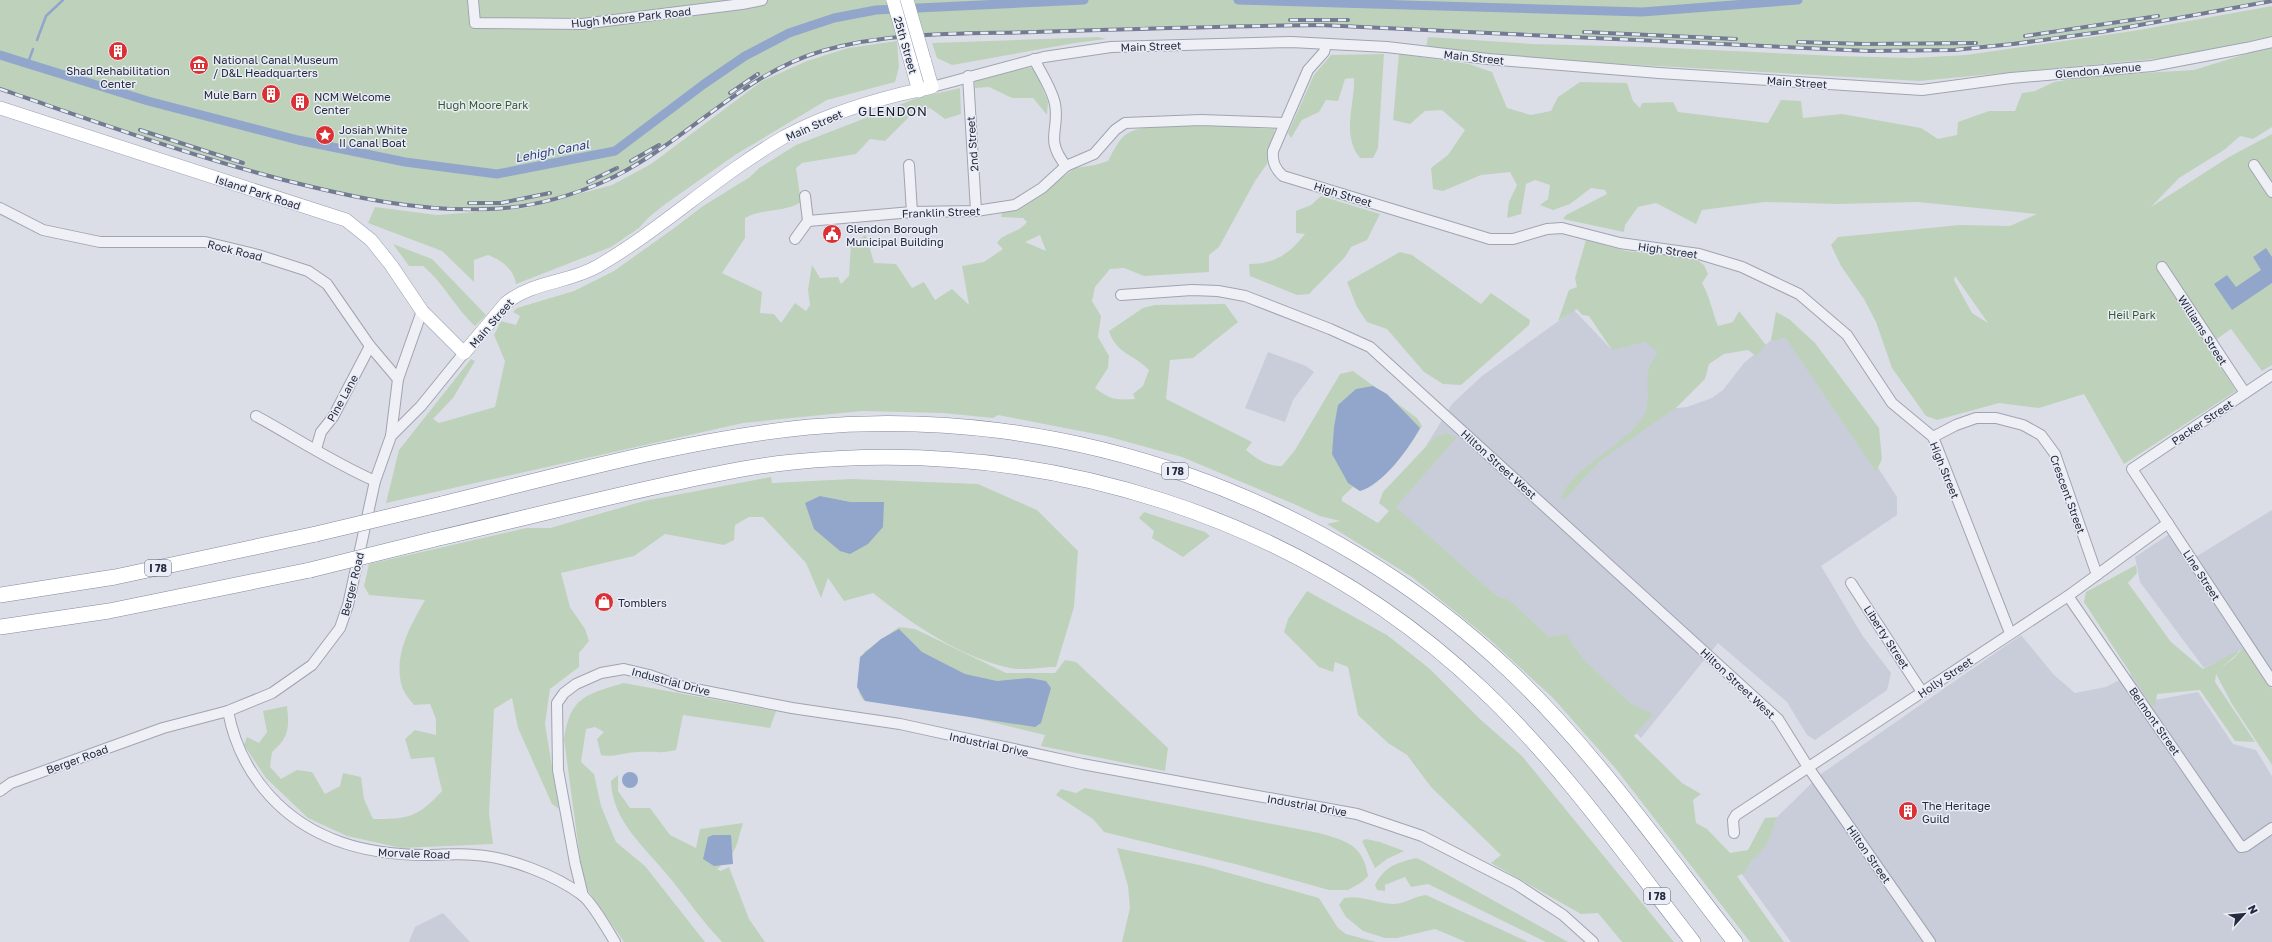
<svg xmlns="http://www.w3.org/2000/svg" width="2272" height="942" viewBox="0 0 2272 942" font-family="'Golos Text',sans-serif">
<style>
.built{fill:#c9cdda}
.green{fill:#bed2bb;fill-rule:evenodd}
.water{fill:#92a6cc}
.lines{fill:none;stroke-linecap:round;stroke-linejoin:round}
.stream{stroke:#92a6cc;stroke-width:2.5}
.canal{stroke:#92a6cc;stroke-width:9}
.minor-casing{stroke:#a0a4b1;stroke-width:12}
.major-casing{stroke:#99a0b4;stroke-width:14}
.highway-casing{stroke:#81899f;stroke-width:16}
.minor{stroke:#eef0f5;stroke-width:10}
.major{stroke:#fff;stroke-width:13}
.highway{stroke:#fff;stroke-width:15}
.rail-casing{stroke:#737b92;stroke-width:4}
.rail{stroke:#eaedf5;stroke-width:2.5;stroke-dasharray:8;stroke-linecap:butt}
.major-bridge-casing{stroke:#99a0b4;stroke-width:14;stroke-linecap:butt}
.highway-bridge-casing{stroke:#81899f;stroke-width:16;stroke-linecap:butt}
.major-bridge{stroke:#fff;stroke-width:13}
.highway-bridge{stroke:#fff;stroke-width:15}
.labels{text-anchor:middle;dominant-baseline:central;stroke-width:3;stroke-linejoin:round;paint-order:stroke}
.shield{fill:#eaedf5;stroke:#5f6476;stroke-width:1}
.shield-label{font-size:10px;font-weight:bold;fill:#242a3f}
.street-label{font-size:11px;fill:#242a3f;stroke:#eaedf5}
.poi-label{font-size:11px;fill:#242a3f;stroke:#eaedf5;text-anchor:start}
.park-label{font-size:11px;fill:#325c30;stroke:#eaedf5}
.water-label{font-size:12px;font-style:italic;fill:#2a4276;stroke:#eaedf5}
.quarter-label{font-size:13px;letter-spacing:1px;fill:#161b2f;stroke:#eaedf5}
</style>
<rect width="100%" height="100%" fill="#dbdee7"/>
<g class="built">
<path d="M1574 310 1611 349 1647 340 1661 352 1665 409 1687 407 1712 398 1723 390 1744 363 1787 327 1897 497V515L1821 566 1862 635 1891 673 1887 690 1815 740 1807 735 1787 702 1718 643 1641 738 1500 599 1393 517 1392 501 1452 404 1482 376Z"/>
<path d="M1268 352 1306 366 1314 372 1293 400 1285 422 1245 408Z"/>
<path d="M2272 510V684L2246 648 2204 668 2140 582 2135 557 2171 533 2189 561Z"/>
<path d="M2021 635 2054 675 2075 693 2106 687 2131 674 2155 700 2198 692 2233 744 2256 750 2272 776V942H1791L1733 862 1769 840 1777 817 1821 774Z"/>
<path d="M443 913 470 942H409L415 927Z"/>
</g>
<g class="green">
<path d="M0 0H2272L2101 32 2013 44 1954 50 1869 51 1320 25C1225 26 1131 29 1036 32 965 34 891 31 822 51 739 75 682 147 603 182 568 197 528 208 489 209 419 212 351 197 284 180 188 155 94 121 0 89Z"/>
<path d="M2272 6V36L2186 56 1919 81 1533 59 1426 48 1428 37 1533 44 1649 47 1838 56 1912 58 1966 55 2133 31Z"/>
<path d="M1098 37 1106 39 1075 43 952 65 937 58 932 43Z"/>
<path d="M897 41 899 67 895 82 827 100 735 155 664 205 648 218 639 228 611 247 516 284C514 269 501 260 488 255L474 260V282L442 251 368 223 375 207 437 215 526 208 612 185 651 164 762 81 807 61 848 48Z"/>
<path d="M2272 46V127L2253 139 2240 136 2224 150 2179 178 2151 207 2229 157 2272 134V365L2262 371 2231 329 2207 346 2236 391 2124 464 2084 394 2039 408 1999 403 1937 420 1926 416 1892 368 1876 322 1864 299 1841 266 1831 245 1838 237 1960 225 2010 226 2037 214 1918 202 1837 204 1765 202 1702 210 1696 224 1656 203 1638 207 1625 225 1624 232 1563 219 1566 215 1607 194 1605 190 1591 188 1570 204 1553 210 1540 205 1548 199 1550 185 1535 180 1526 184 1521 214 1507 218 1509 202 1517 185 1510 172 1481 175 1443 191 1433 189 1431 168 1448 155 1465 130 1442 110 1425 111 1410 124 1393 120 1399 54 1469 64 1492 72 1507 108 1531 115 1551 111 1558 97 1580 82 1627 83 1633 101 1640 108 1642 103 1673 102 1678 112 1768 123 1781 100 1801 101 1803 118 1842 114 1921 128 1938 139 1957 135 1958 122 1989 111H2015L2022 93 2035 91 2054 82 2091 76 2194 70ZM1955 276 1988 323 1972 313 1954 280Z"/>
<path d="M1384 54 1378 148 1373 158H1360C1341 135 1355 104 1354 78L1345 79 1338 101 1326 100 1319 112 1302 120 1291 138 1288 133 1314 75 1331 55Z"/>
<path d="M1026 67 1034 68 1048 102 1047 115 1033 98H1012L989 87 975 88V81Z"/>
<path d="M960 88 961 114 945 119 930 108 913 113 885 141 870 139 856 154 802 163 796 168 801 202C784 213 762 208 745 218V238L722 273 762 292 760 313 774 314 781 323 795 303 806 311 810 305 808 290 812 265 820 278 838 277 841 284 849 276 851 244 866 235 874 263 896 264 912 288 924 282 935 300 952 289 969 305 962 266 984 262 1003 249 997 243C1004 232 1016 235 1027 222L1023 218 1001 217 1002 213 1029 203 1075 168 1095 165 1108 161C1113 152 1119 138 1128 133 1153 119 1243 128 1275 129L1267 164 1255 181 1219 247 1209 255V272L1144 276 1124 268 1110 269 1095 287 1092 301 1101 316 1098 337 1109 356 1108 368 1095 388C1112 400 1114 400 1135 399L1133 394 1143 386 1149 370C1134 354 1116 354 1109 331L1143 308 1155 305 1225 304 1238 322 1193 358 1170 360 1166 399 1252 442 1246 450C1258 460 1267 466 1282 466L1295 450 1340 374 1353 371 1417 418 1422 426C1410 446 1381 485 1360 491L1353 487 1342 497V501L1378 523 1389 511 1379 503 1383 492 1435 437 1447 433 1456 438 1396 507 1498 597 1509 600 1549 637 1566 634 1583 659 1630 703 1653 714 1634 736 1682 783 1701 794 1693 800 1696 823 1707 829 1730 853 1748 850 1765 818 1777 817C1773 828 1771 839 1764 848 1757 858 1748 861 1745 873L1737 876 1784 942H1750L1616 769 1553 698 1488 638 1412 577 1327 524 1340 521 1320 516 1294 504 1182 457 1106 436 998 415 993 418 943 413 862 411 743 423 386 503 399 450 471 359 475 361 453 398 433 419 439 423 495 407 505 361 494 335 501 321 516 325 520 316 513 312 517 308 574 291 614 271 677 226 703 206 750 177 759 168 796 145 917 98ZM1040 235 1046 251 1025 242Z"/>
<path d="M1321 196 1380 214 1367 240 1351 247 1345 257 1309 294 1297 295 1250 276 1249 264C1275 264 1289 254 1305 234L1296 233V211L1311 205Z"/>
<path d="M1586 240 1626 251 1694 258 1704 265 1708 274 1702 283C1710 297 1712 311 1718 326L1733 322 1739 311 1766 345 1756 356 1748 350 1724 354 1709 364 1705 379 1677 407 1601 460 1565 499 1560 498C1578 462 1621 449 1643 417 1653 401 1643 381 1650 365 1652 361 1655 356 1658 352L1645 342 1612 350 1589 316 1582 315 1577 309 1558 321 1569 290 1577 287 1575 278Z"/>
<path d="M393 244 432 259 486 315 475 326C455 308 444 283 423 266H409Z"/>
<path d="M1400 252 1412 255 1481 304 1491 293 1530 320 1529 325 1461 385 1443 384 1424 372 1387 329 1367 322 1357 307 1347 282Z"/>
<path d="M1776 312 1789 319 1815 343 1879 428 1882 459 1876 472 1785 337 1776 341 1771 340Z"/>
<path d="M771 477 772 483 852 479 978 484 1037 510 1078 551 1074 607 1056 667C1042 667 1023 671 1010 668 960 657 912 624 873 593L844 601 828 578 821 598 806 563 763 517H749L735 525 734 540 724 545 665 534 634 556 561 573 570 607 585 629 589 641 579 653V667L550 689 545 724 559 809 552 804 518 728 512 698 494 709 489 813 493 844 401 848 347 836 308 818 266 778 244 745 247 737 259 743 267 732 263 711 287 706C289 727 290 737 272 752L270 767 281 779 297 770 312 772 325 794 340 786 343 773 361 777 364 799 373 819C408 819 417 818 442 791L434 757 411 759 405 739 415 730 436 735V719L430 704 414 705C410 700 404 693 402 687 393 655 410 627 425 600L369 595 364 586 369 564 526 528H550L644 501ZM820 496 851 502H884L840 551Z"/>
<path d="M1144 512 1205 532 1210 536 1183 557 1152 538 1154 531 1139 518Z"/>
<path d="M2136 565 2137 573 2128 583 2171 642 2203 669 2237 651 2238 653 2220 669 2234 658 2244 647 2272 689V765L2232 704 2216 674 2215 682 2255 742 2235 741 2200 690 2157 694 2155 707 2150 703 2084 602 2086 592Z"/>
<path d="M1307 591 1387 635 1430 669 1481 720 1522 756 1674 942H1622L1598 913 1581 914 1491 863 1501 855 1431 787 1407 755 1388 743 1358 715 1348 667 1335 662 1333 672 1319 667 1284 632 1288 619Z"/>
<path d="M899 627 915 629 1006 673H1055L1065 660 1076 662 1168 748 1165 771 1041 746 1045 735 963 715 863 700 859 693 864 652Z"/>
<path d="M624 683 776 711 770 728 683 715 676 750C659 754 655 751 639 752 625 752 614 758 601 755L597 739 604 732 595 727 586 729 581 762 594 774 601 806 616 842 645 866 705 942H624L587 889 582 873 564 739C570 697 586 694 624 683Z"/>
<path d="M618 775V791L630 808H650L670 835 696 848 700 829 743 823C736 846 737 854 717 869L721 871 729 867 749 919 765 942H722C703 922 687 899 670 878 646 848 612 822 611 781Z"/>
<path d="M1085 788 1319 833C1346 841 1363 844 1368 876L1362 882 1348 890H1329L1239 865 1104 832 1093 819 1056 795 1061 789 1076 793Z"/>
<path d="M1366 839 1380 842 1404 851 1387 859 1375 868 1362 841Z"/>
<path d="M1117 848 1204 866 1319 898 1338 928 1346 934 1376 942H1122L1130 908 1128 886Z"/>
<path d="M1416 858 1421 860 1568 942H1546L1428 884 1411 887 1405 877 1385 885V891L1377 890 1375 885C1385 866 1396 863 1416 858Z"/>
<path d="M1426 895 1528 942H1466L1435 929 1397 938H1385L1363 931 1346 917 1339 905 1344 898C1363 895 1374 903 1393 904 1404 904 1415 896 1426 895Z"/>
</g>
<g class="water">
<path d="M2266 248 2272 257V283L2232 310 2214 284 2227 275 2236 287 2261 270 2253 257Z"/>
<path d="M1373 386 1387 394 1420 428C1409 449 1382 485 1360 491L1348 483 1332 454 1334 427 1338 405 1356 389Z"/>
<path d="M820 496 851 502H884L883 527 868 544 850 554 840 551 814 529 805 503Z"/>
<path d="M899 629 922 652 965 674 997 681 1029 678 1046 681 1051 688 1041 723 1035 727 865 701 857 687 860 657 881 639Z"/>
<circle cx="630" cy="780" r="8"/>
<path d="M713 835H731L733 864 714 866 703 859 708 837Z"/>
</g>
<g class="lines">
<g class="stream">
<path d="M37 40 46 16 63 0"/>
<path d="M28 63 33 49"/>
</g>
<g class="canal">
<path d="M1238 0 1642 12 1798 0"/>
<path d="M0 55 148 101 298 140 405 162 497 174 615 151 704 84 745 56 789 33 834 18 876 10 1084 0"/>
</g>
<g class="minor-casing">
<g id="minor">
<path d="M473 0 475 23 582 24 742 4 762 0"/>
<path d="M1326 44 1324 52 1308 70 1273 151C1272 162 1275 169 1283 176L1490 239H1513L1547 229 1562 228 1620 243 1699 254 1742 267 1799 294 1847 335 1892 403 1933 437 2010 633"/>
<path d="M1034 59C1041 73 1052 89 1055 104 1060 131 1044 138 1066 166"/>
<path d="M968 76 976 211"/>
<path d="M932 87 1044 57 1111 47 1291 42 1387 47 1488 59 1659 73 1922 90 2011 78 2152 66 2246 48 2272 42"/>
<path d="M909 165 912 212"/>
<path d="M2254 165 2272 192"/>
<path d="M0 208 43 230 100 242H205L258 255 308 271 327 284 370 346 398 379"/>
<path d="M808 221 912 212 976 211 1015 205 1042 188 1066 166 1094 154 1115 130 1125 123 1201 120 1284 123"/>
<path d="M795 239 808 221 805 196"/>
<path d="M2162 267 2245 393"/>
<path d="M1121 295 1192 290 1218 291 1245 296 1330 329 1370 347 1778 719 1808 767 1930 942"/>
<path d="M2272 375 2132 469 2272 681"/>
<path d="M256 416C296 438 334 463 375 481"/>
<path d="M391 436 398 379 422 311"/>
<path d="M1933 437 1956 425 1976 418H1996L2023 425 2041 435 2055 454 2097 575"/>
<path d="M316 449 321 432 333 417 370 346"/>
<path d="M1851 583 1922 692"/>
<path d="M2068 596 2241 847 2246 846 2272 828"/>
<path d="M228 711C234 743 248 772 270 796 311 841 367 855 427 855 443 855 459 853 475 855 509 857 555 875 582 895 591 901 609 932 615 942"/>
<path d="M0 791 11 783 163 728 228 711 272 693 312 665 340 628 348 605 375 481 391 436 421 406 464 353"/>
<path d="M1734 833 1733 820 1736 815 2068 596 2168 523"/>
<path d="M583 896 575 863 558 770 557 703 564 693 576 684 601 673 624 669 649 675 680 686 792 708 900 724 1082 764 1357 814 1422 836 1516 884 1563 915 1593 942"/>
</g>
</g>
<g class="major-casing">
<g id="major">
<path d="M911 63 919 91"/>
<path d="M0 108 346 220 371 240 391 265 422 311 464 353 506 303C533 281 569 283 598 266 663 228 718 175 784 137 819 118 858 105 897 95 909 92 921 90 932 87L924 59"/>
</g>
</g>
<g class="highway-casing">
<g id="highway">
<path d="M442 504C561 475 687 439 809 427 1064 404 1324 495 1510 671 1595 752 1663 850 1735 942"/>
<path d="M431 540C508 522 586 502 664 485 707 476 750 466 793 462 1044 437 1299 515 1483 690 1563 766 1626 856 1693 942"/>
<path d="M0 595 115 577 316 534"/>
<path d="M0 627 109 611 310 570"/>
</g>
</g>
<use href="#minor" class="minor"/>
<use href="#major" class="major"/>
<use href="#highway" class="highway"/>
<g class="rail-casing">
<g id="rail">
<path d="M1290 20H1348"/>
<path d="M1584 32 1736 39"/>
<path d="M2025 36 2158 16"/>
<path d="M1798 42 1865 44 1976 43"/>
<path d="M0 89C94 121 188 155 284 180 351 197 419 212 489 209 528 208 568 197 603 182 682 147 739 75 822 51 891 31 965 34 1036 32 1131 29 1225 26 1320 25L1869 51 1954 50 2013 44 2101 32 2272 1"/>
<path d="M730 93 758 74"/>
<path d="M140 130 243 163"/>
<path d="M631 161 659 145"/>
<path d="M588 182 617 168"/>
<path d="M469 203H501L550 193"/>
</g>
</g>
<use href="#rail" class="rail"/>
<g class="major-bridge-casing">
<g id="major-bridge">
<path d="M893 0 911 63"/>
<path d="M907 0 924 59"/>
</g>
</g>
<g class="highway-bridge-casing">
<g id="highway-bridge">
<path d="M316 534 442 504"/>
<path d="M310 570 431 540"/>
</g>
</g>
<use href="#major-bridge" class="major-bridge"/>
<use href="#highway-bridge" class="highway-bridge"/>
</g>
<defs>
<g id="building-disc" transform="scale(1)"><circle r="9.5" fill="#db3135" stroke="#eaedf5"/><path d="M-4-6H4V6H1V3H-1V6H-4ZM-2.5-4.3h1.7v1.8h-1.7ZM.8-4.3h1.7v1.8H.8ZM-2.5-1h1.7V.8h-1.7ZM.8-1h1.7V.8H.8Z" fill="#fff"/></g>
<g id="museum-disc" transform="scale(1)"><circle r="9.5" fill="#db3135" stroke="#eaedf5"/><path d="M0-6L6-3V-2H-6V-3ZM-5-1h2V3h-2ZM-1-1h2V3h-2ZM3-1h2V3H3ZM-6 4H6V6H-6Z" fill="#fff"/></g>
<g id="sight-disc" transform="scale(1)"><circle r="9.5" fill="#db3135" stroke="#eaedf5"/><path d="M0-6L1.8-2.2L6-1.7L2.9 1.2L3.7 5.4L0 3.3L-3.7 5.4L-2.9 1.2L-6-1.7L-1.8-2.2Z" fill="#fff"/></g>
<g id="civic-disc" transform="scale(1)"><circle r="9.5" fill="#db3135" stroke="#eaedf5"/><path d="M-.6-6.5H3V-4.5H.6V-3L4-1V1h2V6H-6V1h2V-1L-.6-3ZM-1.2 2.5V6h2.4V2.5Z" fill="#fff"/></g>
<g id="shop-disc" transform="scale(1)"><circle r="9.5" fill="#db3135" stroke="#eaedf5"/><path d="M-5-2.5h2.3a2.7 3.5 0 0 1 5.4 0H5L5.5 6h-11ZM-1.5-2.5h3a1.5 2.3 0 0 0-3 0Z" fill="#fff"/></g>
</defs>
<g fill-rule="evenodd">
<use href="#building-disc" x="118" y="51"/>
<use href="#museum-disc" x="199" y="65"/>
<use href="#building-disc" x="271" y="94"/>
<use href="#building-disc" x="300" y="102"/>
<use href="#sight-disc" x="325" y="135"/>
<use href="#civic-disc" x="832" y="234"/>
<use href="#shop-disc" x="604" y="602"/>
<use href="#building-disc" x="1908" y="811"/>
</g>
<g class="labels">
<g class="shield">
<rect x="1162" y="463" width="26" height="16" rx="3"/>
<rect x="145" y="560" width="26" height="16" rx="3"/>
<rect x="1644" y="888" width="26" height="16" rx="3"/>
</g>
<g class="shield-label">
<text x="1175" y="471">I 78</text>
<text x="158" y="568">I 78</text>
<text x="1657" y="896">I 78</text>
</g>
<g class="street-label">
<text transform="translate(631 17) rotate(-6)">Hugh Moore Park Road</text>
<text transform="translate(906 45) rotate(74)">25th Street</text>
<text transform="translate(1151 46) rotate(-2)">Main Street</text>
<text transform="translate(1474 57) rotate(6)">Main Street</text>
<text transform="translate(2098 70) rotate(-5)">Glendon Avenue</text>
<text transform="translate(1797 82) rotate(4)">Main Street</text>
<text transform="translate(814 125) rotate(-24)">Main Street</text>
<text transform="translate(972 144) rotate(-94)">2nd Street</text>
<text transform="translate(258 192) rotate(18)">Island Park Road</text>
<text transform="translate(1343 194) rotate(17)">High Street</text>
<text transform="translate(941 212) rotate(-2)">Franklin Street</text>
<text transform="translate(235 250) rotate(14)">Rock Road</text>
<text transform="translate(1668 250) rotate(8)">High Street</text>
<text transform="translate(491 323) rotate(-49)">Main Street</text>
<text transform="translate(2203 330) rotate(57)">Williams Street</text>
<text transform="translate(342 398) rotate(-61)">Pine Lane</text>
<text transform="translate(2202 422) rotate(-34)">Packer Street</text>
<text transform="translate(1499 464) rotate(42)">Hilton Street West</text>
<text transform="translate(1945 470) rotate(68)">High Street</text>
<text transform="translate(2068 494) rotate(70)">Crescent Street</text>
<text transform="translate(2202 575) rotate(57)">Line Street</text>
<text transform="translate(352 584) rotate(-76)">Berger Road</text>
<text transform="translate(1887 637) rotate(57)">Liberty Street</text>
<text transform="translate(1945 677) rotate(-34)">Holly Street</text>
<text transform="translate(671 681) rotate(15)">Industrial Drive</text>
<text transform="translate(1738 683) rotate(43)">Hilton Street West</text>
<text transform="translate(2155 721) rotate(55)">Belmont Street</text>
<text transform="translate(989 744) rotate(12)">Industrial Drive</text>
<text transform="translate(77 759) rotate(-20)">Berger Road</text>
<text transform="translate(1307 805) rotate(10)">Industrial Drive</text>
<text transform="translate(414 853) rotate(2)">Morvale Road</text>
<text transform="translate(1869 854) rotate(55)">Hilton Street</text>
</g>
<g class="poi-label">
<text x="213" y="59">National Canal Museum<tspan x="213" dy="13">/ D&amp;L Headquarters</tspan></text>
<text x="118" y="70" text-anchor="middle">Shad Rehabilitation<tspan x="118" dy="13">Center</tspan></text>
<text x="257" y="94" text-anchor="end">Mule Barn</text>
<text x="314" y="96">NCM Welcome<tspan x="314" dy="13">Center</tspan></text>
<text x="339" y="129">Josiah White<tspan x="339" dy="13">II Canal Boat</tspan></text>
<text x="846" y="228">Glendon Borough<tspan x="846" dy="13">Municipal Building</tspan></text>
<text x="618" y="602">Tomblers</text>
<text x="1922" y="805">The Heritage<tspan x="1922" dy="13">Guild</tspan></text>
</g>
<g class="park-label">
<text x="483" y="104">Hugh Moore Park</text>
<text x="2132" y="314">Heil Park</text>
</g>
<g class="water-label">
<text transform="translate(552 151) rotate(-11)">Lehigh Canal</text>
</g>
<g class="quarter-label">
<text x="893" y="111">GLENDON</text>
</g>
</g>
<g transform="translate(2244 914) rotate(63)" stroke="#eaedf5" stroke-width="3" paint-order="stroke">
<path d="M0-3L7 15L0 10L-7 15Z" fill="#242a3f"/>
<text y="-6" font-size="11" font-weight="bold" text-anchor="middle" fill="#242a3f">N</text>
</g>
</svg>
